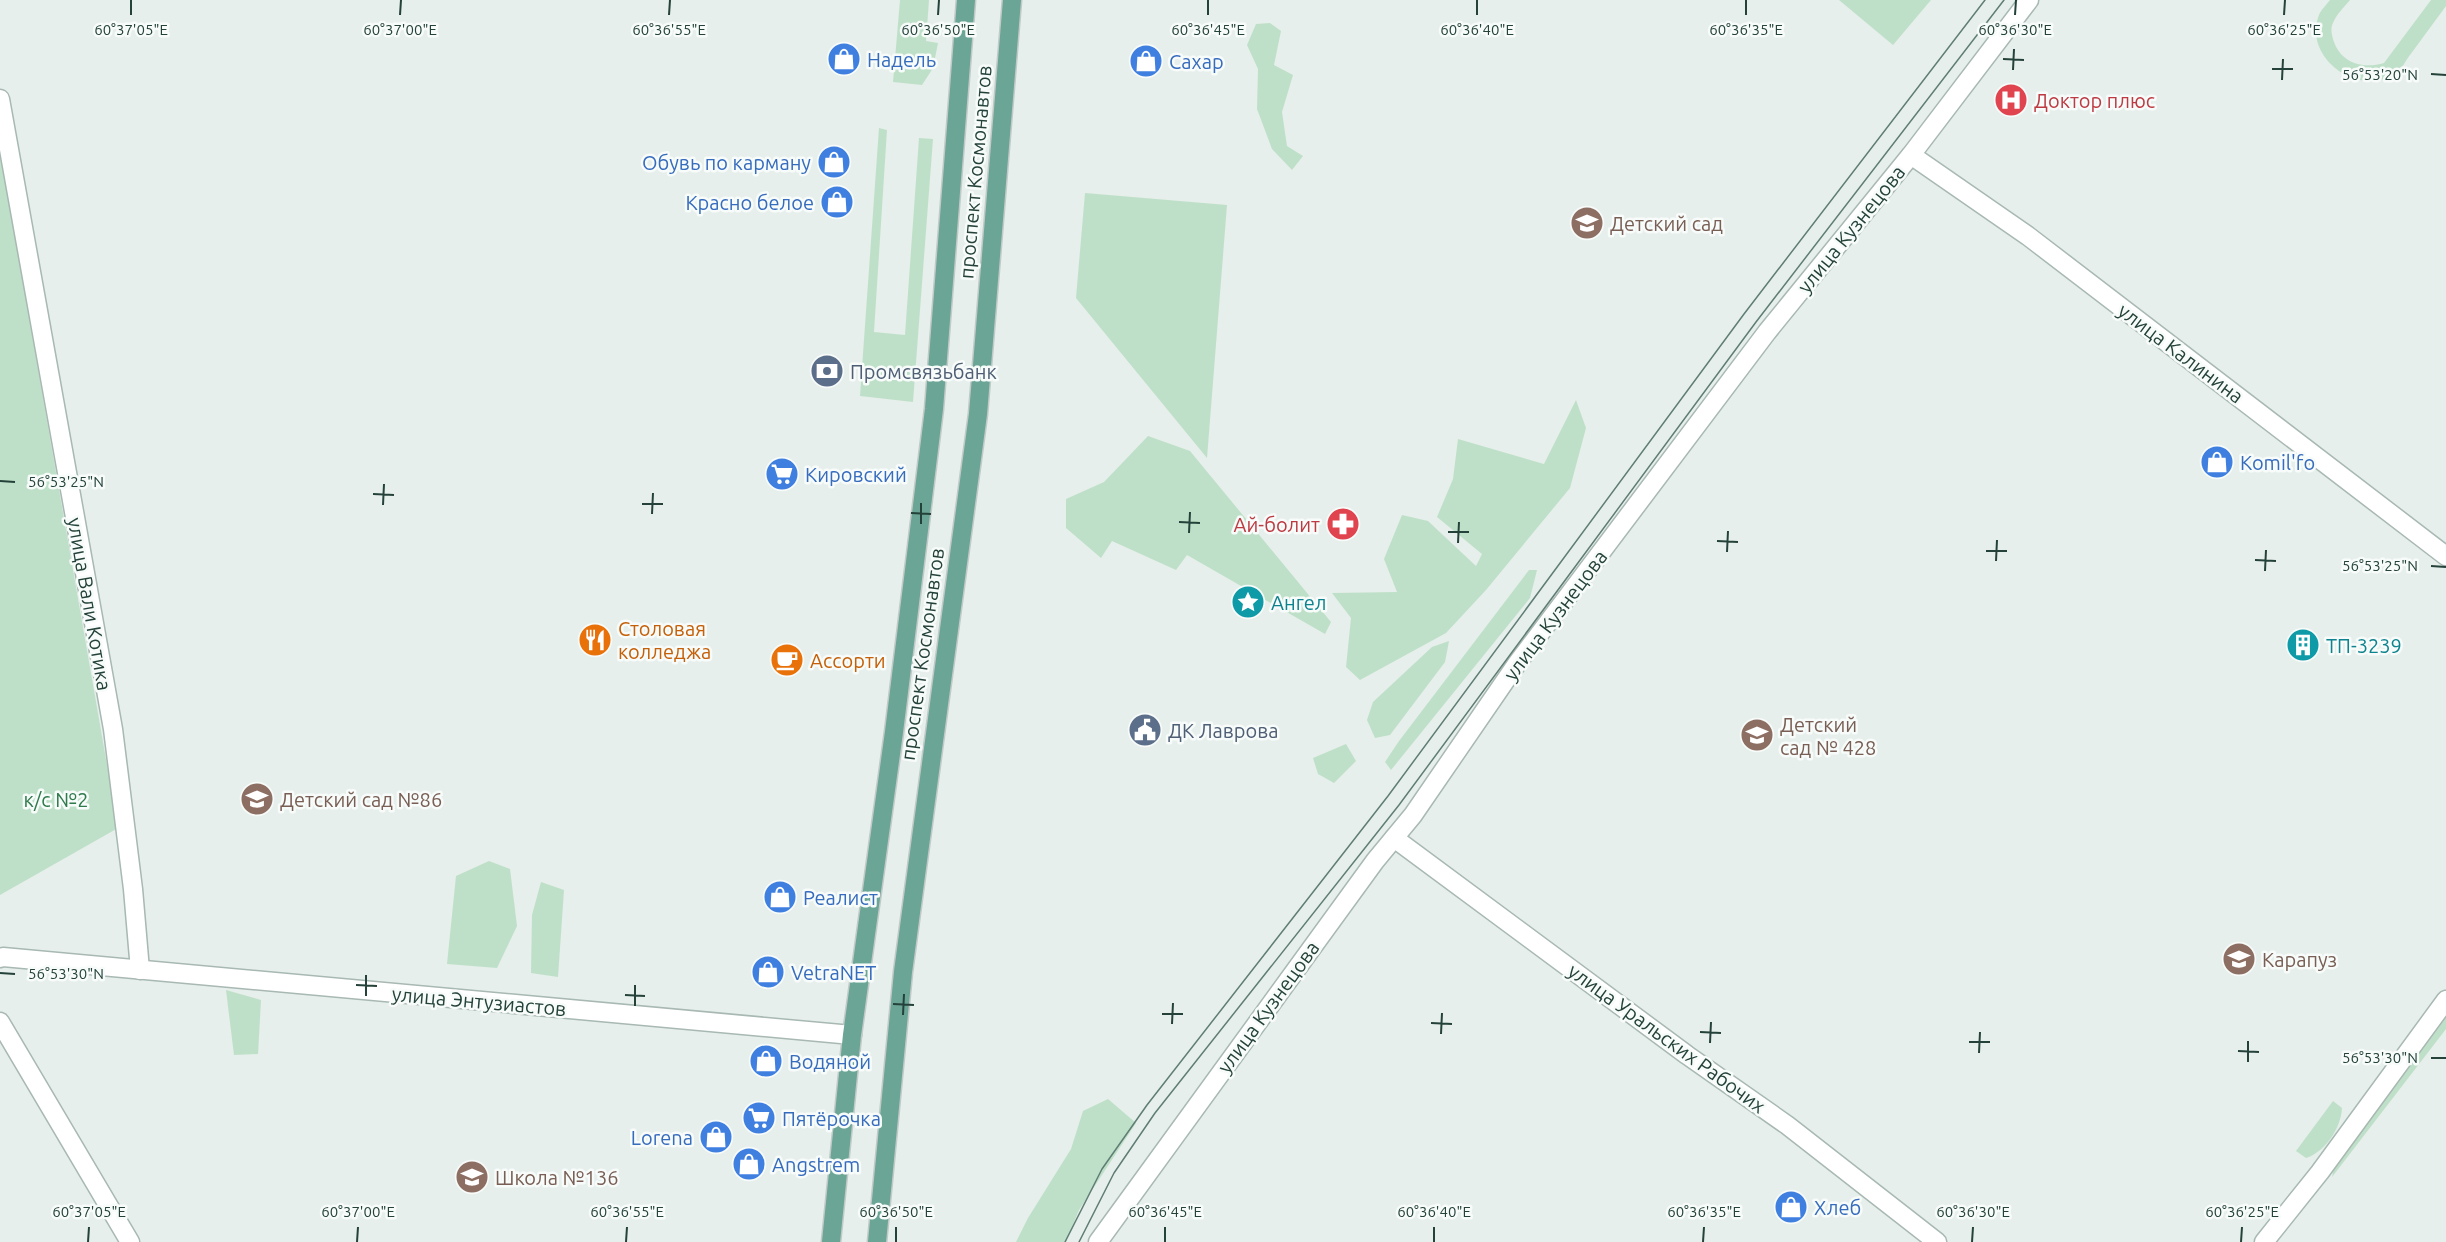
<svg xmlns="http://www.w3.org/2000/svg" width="2446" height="1242" viewBox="0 0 2446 1242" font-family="Ubuntu,sans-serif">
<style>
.green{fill:#bfe0c8}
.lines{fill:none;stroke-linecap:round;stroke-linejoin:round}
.minor-casing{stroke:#a8b8b2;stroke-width:21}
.tertiary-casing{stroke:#a8b8b2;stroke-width:21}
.primary-casing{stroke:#c2cac8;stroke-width:21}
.minor{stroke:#fff;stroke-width:18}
.tertiary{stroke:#fff;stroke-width:18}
.primary{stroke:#6aa596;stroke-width:18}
.tram{stroke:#5f7d75;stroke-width:1.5}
.ticks{fill:none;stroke:#24423a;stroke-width:2}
.labels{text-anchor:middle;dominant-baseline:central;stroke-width:5;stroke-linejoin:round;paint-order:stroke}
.shop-label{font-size:20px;fill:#366cbe;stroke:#f7fbf9;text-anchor:start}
.health-label{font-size:20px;fill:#be3a42;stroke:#f7fbf9;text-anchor:start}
.street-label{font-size:20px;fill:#24423a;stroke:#f7fbf9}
.education-label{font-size:20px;fill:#785e54;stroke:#f7fbf9;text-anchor:start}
.service-label{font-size:20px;fill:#4e5e75;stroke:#f7fbf9;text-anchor:start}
.culture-label{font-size:20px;fill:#0d838f;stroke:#f7fbf9;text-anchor:start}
.food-label{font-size:20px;fill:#c56008;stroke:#f7fbf9;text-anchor:start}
.park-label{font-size:20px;fill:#2d7a4b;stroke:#f7fbf9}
.ticks-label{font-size:15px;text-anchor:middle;fill:#24423a;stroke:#f7fbf9;stroke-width:5;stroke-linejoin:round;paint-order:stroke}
</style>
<rect width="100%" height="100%" fill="#e6efeb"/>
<g class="green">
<path d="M900 0H929L926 41 938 43 933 68 922 85 893 82Z"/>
<path d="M1839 0H1931L1893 45Z"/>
<path d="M2330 0H2350C2344 7 2336 15 2333 23 2330 28 2332 36 2334 42 2342 64 2364 69 2384 63L2431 0H2446V6C2434 22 2422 39 2410 55 2406 60 2402 69 2396 73 2360 99 2302 58 2319 15 2321 10 2327 4 2330 0Z"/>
<path d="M1270 23 1281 31 1274 65 1293 75 1282 112 1287 146 1303 156 1292 170 1272 149 1257 109 1258 69 1247 45 1256 24Z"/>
<path d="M879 128 887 130 874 332 905 335 919 138 933 139 913 402 860 396Z"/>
<path d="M0 151 118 828 0 895Z"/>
<path d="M1085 193 1227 205 1207 458 1076 298Z"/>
<path d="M1576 400 1586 428 1570 488 1486 590 1446 633 1360 680 1346 667 1351 618 1332 593 1397 592 1384 559 1402 515 1428 521 1476 566 1482 554 1437 517 1453 479 1458 439 1544 464Z"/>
<path d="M1148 436 1190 451 1331 622 1325 634 1187 555 1176 570 1112 541 1101 558 1066 528V499L1104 482Z"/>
<path d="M1529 570H1537L1530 598 1391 770 1385 762 1399 741Z"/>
<path d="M1449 641 1445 662 1390 735 1375 738 1367 720 1373 702 1432 647Z"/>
<path d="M1346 744 1356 761 1334 783 1318 774 1313 758Z"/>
<path d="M489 861 510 869 517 926 497 968 447 964 456 876Z"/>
<path d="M541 882 564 890 558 977 531 973 532 915Z"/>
<path d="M226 990 261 1000 258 1054 234 1055Z"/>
<path d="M2446 1011V1029L2332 1177 2335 1163Z"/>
<path d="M1108 1099 1136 1123 1079 1210 1066 1242H1016L1028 1218 1071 1149 1083 1111Z"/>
<path d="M2333 1101 2342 1108C2341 1128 2325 1152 2306 1158L2296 1151Z"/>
</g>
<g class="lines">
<g class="minor-casing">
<g id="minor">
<path d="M0 99 113 729 133 889 140 970"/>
<path d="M1911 155 2028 236 2446 556"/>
<path d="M1394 838 1687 1055 1787 1125 1937 1242"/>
<path d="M0 958 3 957 852 1035"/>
<path d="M1098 1242 1375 861 1413 815 1516 665 1767 332 1911 155 2029 0"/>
<path d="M2264 1242 2320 1172 2446 1000"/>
</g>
</g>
<g class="tertiary-casing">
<path id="tertiary" d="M0 1022 130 1242"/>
</g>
<g class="primary-casing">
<g id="primary">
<path d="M831 1242 852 1035 894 732 934 409 966 0"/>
<path d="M877 1242 903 972 978 414 1012 0"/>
</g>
</g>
<use href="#minor" class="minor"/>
<use href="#tertiary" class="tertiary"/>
<use href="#primary" class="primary"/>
<g class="tram">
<path d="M1065 1242 1102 1169 1147 1105 1388 796 1744 314 1985 0"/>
<path d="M1079 1242 1114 1173 1155 1113 1399 805 1756 322 2004 0"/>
</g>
</g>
<path class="ticks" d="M131 15V0M400 15 401 0M669 15 670 0M938 15 939 0M1208 15V0M1477 15V0M1746 15V0M2015 15 2016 0M2284 15 2285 0M2003 59 2024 60M2272 69H2293M2013 70 2014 49M2431 74 2446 75M2282 80 2283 59M0 481 15 482M373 494 394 495M642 504H663M383 505 384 484M911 513 931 514M652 514 653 493M1179 522 1200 523M921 524V503M1448 532H1469M1189 533 1190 512M1717 541 1738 542M1458 543 1459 522M1986 551H2007M1727 552 1728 531M2255 560 2276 561M1996 561 1997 540M2431 566 2446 567M2265 571 2266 550M0 973 15 974M356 985 377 986M625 995 645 996M366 996V975M893 1004 914 1005M635 1006V985M1162 1014H1183M903 1015 904 994M1431 1023 1452 1024M1172 1024 1173 1003M1700 1032 1721 1033M1441 1034 1442 1013M1969 1042H1990M1710 1043 1711 1022M2238 1051 2259 1052M1979 1053 1980 1032M2431 1058H2446M2248 1062V1041M88 1242 89 1227M357 1242 358 1227M626 1242 627 1227M896 1242V1227M1165 1242V1227M1434 1242V1227M1703 1242 1704 1227M1972 1242 1973 1227M2241 1242 2242 1227"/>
<defs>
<g id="shop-disc" transform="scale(1.725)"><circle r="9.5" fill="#3f7fe0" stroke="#f7fbf9"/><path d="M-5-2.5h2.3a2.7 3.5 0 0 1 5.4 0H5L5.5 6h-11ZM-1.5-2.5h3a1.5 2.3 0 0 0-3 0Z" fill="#fff"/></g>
<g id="hospital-disc" transform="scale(1.725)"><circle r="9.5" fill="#e0444e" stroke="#f7fbf9"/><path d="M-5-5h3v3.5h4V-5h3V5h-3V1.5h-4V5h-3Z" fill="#fff"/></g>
<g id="school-disc" transform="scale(1.725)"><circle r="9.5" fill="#8d6e63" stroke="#f7fbf9"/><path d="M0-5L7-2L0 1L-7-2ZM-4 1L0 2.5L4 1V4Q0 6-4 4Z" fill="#fff"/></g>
<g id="bank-disc" transform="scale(1.725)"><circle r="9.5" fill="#5c6f8a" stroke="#f7fbf9"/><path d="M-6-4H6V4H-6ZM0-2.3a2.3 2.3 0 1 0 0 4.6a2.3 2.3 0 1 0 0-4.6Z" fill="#fff"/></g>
<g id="supermarket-disc" transform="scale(1.725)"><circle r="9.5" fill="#3f7fe0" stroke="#f7fbf9"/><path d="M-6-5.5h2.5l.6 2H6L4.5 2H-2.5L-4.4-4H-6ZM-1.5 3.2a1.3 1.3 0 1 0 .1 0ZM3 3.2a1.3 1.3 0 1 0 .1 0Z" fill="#fff"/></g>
<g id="pharmacy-disc" transform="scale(1.725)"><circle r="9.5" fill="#e0444e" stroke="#f7fbf9"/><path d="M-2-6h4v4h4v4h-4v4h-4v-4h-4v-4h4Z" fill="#fff"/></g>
<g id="sight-disc" transform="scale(1.725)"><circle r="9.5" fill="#0f9aa8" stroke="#f7fbf9"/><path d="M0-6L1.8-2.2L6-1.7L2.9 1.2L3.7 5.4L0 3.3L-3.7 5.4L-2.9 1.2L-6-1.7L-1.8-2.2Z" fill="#fff"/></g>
<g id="restaurant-disc" transform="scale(1.725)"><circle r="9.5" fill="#e8710a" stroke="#f7fbf9"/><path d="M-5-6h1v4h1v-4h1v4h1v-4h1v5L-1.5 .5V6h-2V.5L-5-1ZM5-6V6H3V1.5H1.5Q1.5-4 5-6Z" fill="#fff"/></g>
<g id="building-disc" transform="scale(1.725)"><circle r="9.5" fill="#0f9aa8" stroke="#f7fbf9"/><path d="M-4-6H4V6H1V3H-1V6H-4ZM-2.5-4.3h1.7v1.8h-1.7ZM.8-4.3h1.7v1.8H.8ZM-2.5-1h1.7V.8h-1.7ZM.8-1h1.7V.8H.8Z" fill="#fff"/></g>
<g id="cafe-disc" transform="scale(1.725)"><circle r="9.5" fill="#e8710a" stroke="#f7fbf9"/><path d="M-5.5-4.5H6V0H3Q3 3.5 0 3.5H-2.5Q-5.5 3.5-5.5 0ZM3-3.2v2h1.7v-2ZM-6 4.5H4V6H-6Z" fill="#fff"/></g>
<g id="civic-disc" transform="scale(1.725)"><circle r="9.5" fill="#5c6f8a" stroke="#f7fbf9"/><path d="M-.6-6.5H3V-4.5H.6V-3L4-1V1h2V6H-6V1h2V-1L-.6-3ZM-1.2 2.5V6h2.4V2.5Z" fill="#fff"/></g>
</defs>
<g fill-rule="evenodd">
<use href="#shop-disc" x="844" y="59"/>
<use href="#shop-disc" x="1146" y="61"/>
<use href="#hospital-disc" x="2011" y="100"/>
<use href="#shop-disc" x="834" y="162"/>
<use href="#shop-disc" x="837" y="202"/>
<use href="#school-disc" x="1587" y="223"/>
<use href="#bank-disc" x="827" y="371"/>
<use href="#shop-disc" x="2217" y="462"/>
<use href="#supermarket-disc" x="782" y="474"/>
<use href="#pharmacy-disc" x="1343" y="524"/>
<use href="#sight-disc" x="1248" y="602"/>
<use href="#restaurant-disc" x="595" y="640"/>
<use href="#building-disc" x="2303" y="645"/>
<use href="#cafe-disc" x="787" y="660"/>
<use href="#civic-disc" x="1145" y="730"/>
<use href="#school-disc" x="1757" y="735"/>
<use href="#school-disc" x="257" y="799"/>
<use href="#shop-disc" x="780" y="897"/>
<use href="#school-disc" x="2239" y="959"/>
<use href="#shop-disc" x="768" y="972"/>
<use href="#shop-disc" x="766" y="1061"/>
<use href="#supermarket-disc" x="759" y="1118"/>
<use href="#shop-disc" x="716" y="1137"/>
<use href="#shop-disc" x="749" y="1164"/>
<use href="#school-disc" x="472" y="1177"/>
<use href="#shop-disc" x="1791" y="1207"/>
</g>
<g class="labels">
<g class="shop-label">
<text x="867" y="59">Надель</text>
<text x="1169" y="61">Сахар</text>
<text x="811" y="162" text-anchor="end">Обувь по карману</text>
<text x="814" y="202" text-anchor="end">Красно белое</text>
<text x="2240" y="462">Komil'fo</text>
<text x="805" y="474">Кировский</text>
<text x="803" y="897">Реалист</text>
<text x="791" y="972">VetraNET</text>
<text x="789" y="1061">Водяной</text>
<text x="782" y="1118">Пятёрочка</text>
<text x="693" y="1137" text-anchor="end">Lorena</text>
<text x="772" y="1164">Angstrem</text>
<text x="1814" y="1207">Хлеб</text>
</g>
<g class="health-label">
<text x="2034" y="100">Доктор плюс</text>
<text x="1320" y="524" text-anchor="end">Ай-болит</text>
</g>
<g class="street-label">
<text transform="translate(975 172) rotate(-85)">проспект Космонавтов</text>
<text transform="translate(1851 229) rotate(-51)">улица Кузнецова</text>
<text transform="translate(2181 353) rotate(37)">улица Калинина</text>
<text transform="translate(90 604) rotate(80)">улица Вали Котика</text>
<text transform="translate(1555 615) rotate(-53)">улица Кузнецова</text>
<text transform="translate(922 654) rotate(-82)">проспект Космонавтов</text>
<text transform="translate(479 1001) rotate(5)">улица Энтузиастов</text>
<text transform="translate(1268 1007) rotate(-54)">улица Кузнецова</text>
<text transform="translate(1667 1038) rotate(36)">улица Уральских Рабочих</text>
</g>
<g class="education-label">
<text x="1610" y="223">Детский сад</text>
<text x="1780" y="724">Детский<tspan x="1780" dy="23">сад № 428</tspan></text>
<text x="280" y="799">Детский сад №86</text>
<text x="2262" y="959">Карапуз</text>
<text x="495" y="1177">Школа №136</text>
</g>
<g class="service-label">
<text x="850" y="371">Промсвязьбанк</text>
<text x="1168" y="730">ДК Лаврова</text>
</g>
<g class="culture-label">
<text x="1271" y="602">Ангел</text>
<text x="2326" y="645">ТП-3239</text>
</g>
<g class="food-label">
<text x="618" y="628">Столовая<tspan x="618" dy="23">колледжа</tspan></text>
<text x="810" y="660">Ассорти</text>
</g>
<g class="park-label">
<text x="56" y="799">к/с №2</text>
</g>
</g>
<g class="ticks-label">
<text x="131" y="35">60°37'05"E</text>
<text x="400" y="35">60°37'00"E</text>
<text x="669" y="35">60°36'55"E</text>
<text x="938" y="35">60°36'50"E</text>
<text x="1208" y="35">60°36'45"E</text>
<text x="1477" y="35">60°36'40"E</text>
<text x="1746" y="35">60°36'35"E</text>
<text x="2015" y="35">60°36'30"E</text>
<text x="2284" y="35">60°36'25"E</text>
<text x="2380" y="80">56°53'20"N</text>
<text x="66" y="487">56°53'25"N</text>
<text x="2380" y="571">56°53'25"N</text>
<text x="66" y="979">56°53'30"N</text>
<text x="2380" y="1063">56°53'30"N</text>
<text x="89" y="1217">60°37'05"E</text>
<text x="358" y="1217">60°37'00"E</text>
<text x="627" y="1217">60°36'55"E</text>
<text x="896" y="1217">60°36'50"E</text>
<text x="1165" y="1217">60°36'45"E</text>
<text x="1434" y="1217">60°36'40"E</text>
<text x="1704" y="1217">60°36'35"E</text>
<text x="1973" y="1217">60°36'30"E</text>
<text x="2242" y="1217">60°36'25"E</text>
</g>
</svg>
